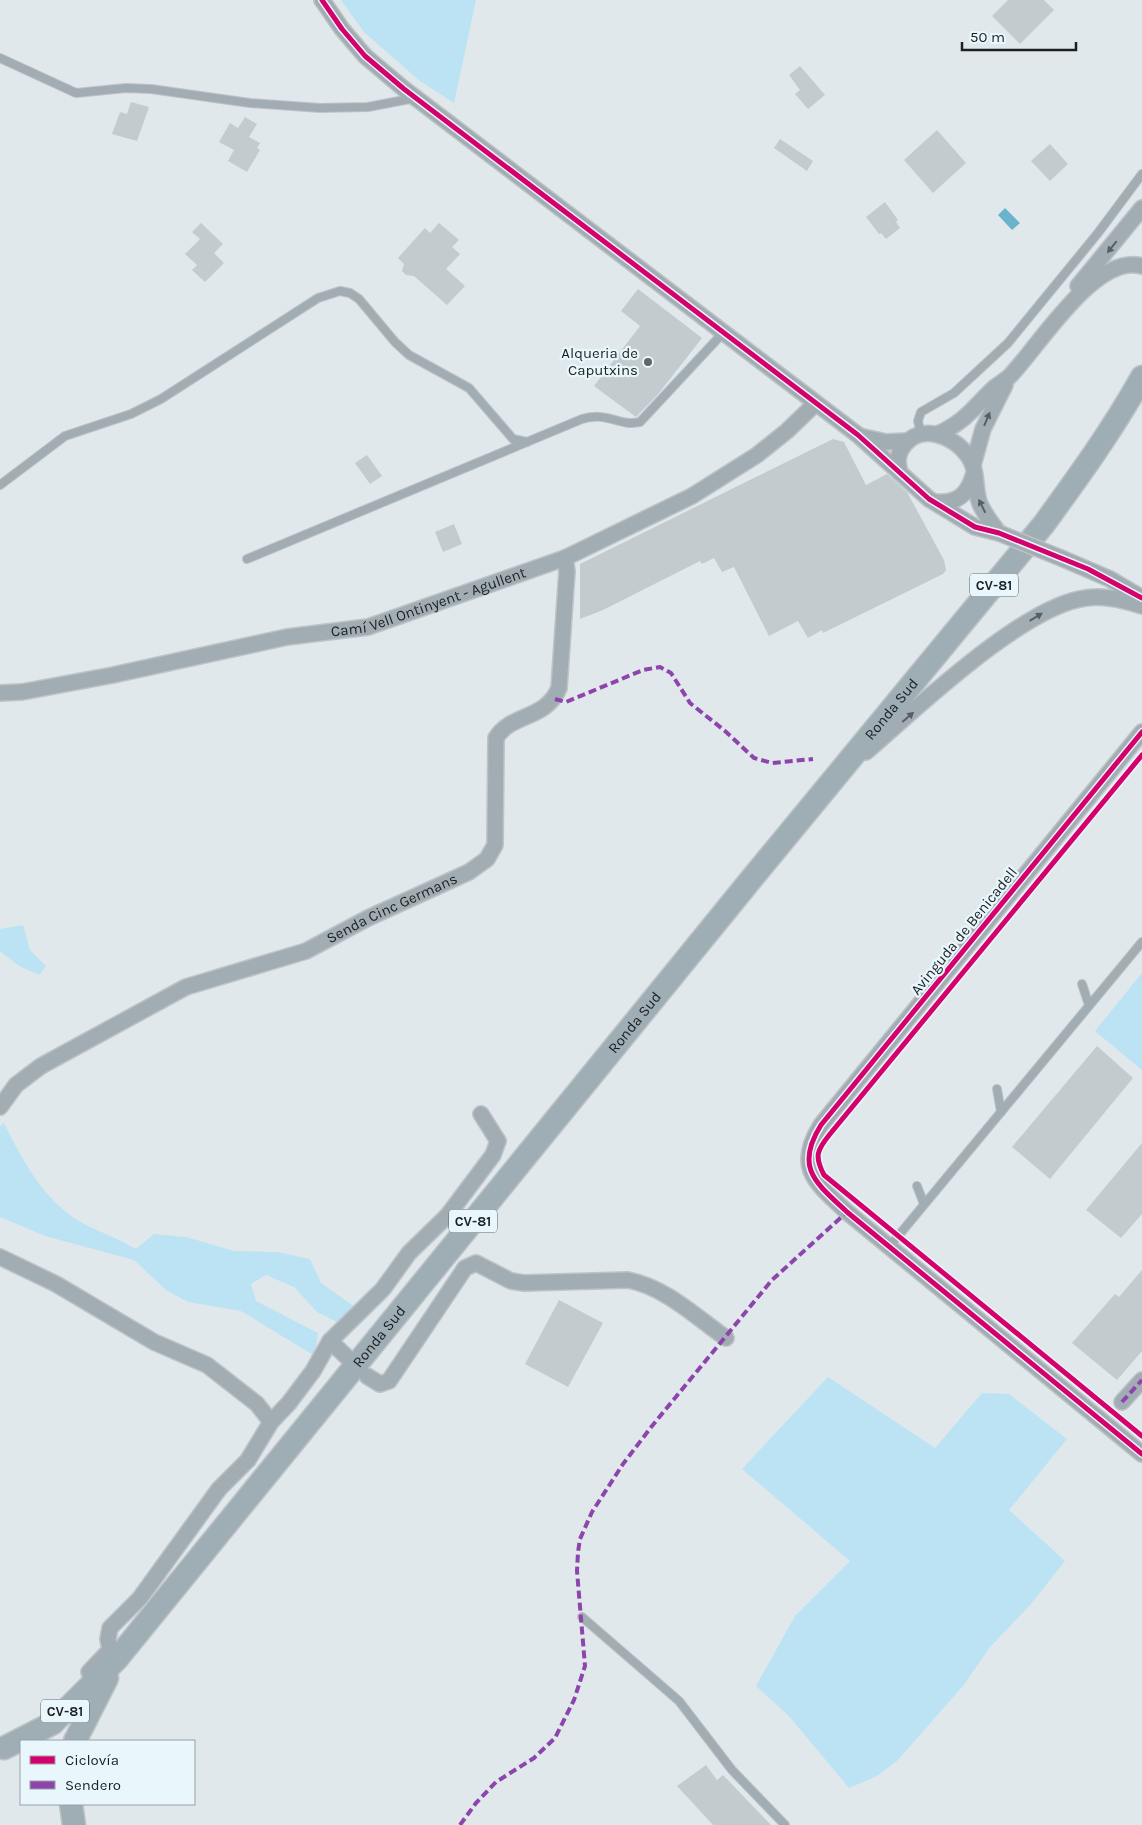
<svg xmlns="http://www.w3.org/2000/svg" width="1142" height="1825" viewBox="0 0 1142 1825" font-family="Karla,sans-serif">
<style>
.green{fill:#bbe3f4}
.water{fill:#6bb2cc}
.building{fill:#c4cbce}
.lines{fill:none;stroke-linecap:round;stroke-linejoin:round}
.lane-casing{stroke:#bdc3c6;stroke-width:10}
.street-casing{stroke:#bdc3c6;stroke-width:18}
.primary-casing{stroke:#bdc3c6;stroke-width:25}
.lane{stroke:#a2adb3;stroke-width:8}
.street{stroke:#a2adb3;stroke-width:15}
.primary{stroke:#9fadb4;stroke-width:22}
.street-bridge-casing{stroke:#bdc3c6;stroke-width:18;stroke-linecap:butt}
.street-bridge{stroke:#a2adb3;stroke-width:15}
.quiet{stroke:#8e44ad;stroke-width:4;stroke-dasharray:8 4;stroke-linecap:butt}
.cycleway-casing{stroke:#e9f7fd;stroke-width:8}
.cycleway{stroke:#d6006c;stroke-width:5}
.oneway{fill:#585f64}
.poi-dot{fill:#606669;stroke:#e9f7fd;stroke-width:2}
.labels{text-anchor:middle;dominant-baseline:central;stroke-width:4.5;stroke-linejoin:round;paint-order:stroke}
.shield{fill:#e9f7fd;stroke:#596064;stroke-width:1}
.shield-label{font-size:14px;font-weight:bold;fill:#1b2023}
.poi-label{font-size:15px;fill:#1b2023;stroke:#e9f7fd;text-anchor:end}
.street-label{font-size:15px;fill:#1b2023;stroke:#e9f7fd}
</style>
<rect width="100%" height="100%" fill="#e0e8eb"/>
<g class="green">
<path d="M341 0H476L454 103 420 81 364 32Z"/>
<path d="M23 925 30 950 46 966 39 975 19 966 0 951V929Z"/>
<path d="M1142 973V1070L1095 1031Z"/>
<path d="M4 1123C22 1159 40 1194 74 1218 93 1230 116 1237 136 1249L154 1234 186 1237 234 1251 277 1252 310 1259 321 1283 355 1307 339 1323 317 1312 294 1287 266 1275 251 1284 256 1301 318 1333 315 1356 241 1311 188 1302 166 1290 134 1260 45 1236 0 1217V1126Z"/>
<path d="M828 1377 935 1448 982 1393 1009 1394 1067 1439 1009 1510 1065 1561 1031 1604 990 1647 963 1686 897 1761 877 1776 849 1788 788 1715 756 1686 795 1616 850 1561 742 1469Z"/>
</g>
<path class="water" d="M1005 208 1020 223 1012 230 998 215Z"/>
<g class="building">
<path d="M1008 0H1044L1054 10 1020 44 992 16Z"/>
<path d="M800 66 825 95 808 109 795 94 800 90 789 75Z"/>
<path d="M131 102 149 107 137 141 112 134 120 112 127 114Z"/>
<path d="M245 117 257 124 249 137 260 143 257 148 260 150 247 172 228 161 234 150 219 142 230 123 238 128Z"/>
<path d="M937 130 966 163 933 193 904 160Z"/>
<path d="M780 139 813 161 807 171 774 148Z"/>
<path d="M1050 144 1068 164 1050 181 1031 161Z"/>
<path d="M885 202 898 220 896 222 900 228 886 239 881 233 879 234 866 217Z"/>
<path d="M201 223 223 244 214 253 224 263 205 282 192 270 197 265 185 254 200 239 192 232Z"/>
<path d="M439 223 459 240 452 247 460 254 446 269 465 286 447 305 414 276 406 275 402 271 404 264 398 258 425 228 430 233Z"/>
<path d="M638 289 702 338 659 393 636 417 594 386 640 326 621 311Z"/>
<path d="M833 439 844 442 866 485 887 474 907 492 944 560 946 570 943 574 823 633 822 630 808 638 798 621 769 636 734 567 722 572 714 558 702 564 700 561 603 610 580 619V564Z"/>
<path d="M367 455 382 476 370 484 355 463Z"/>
<path d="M454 524 462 544 443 552 435 532Z"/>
<path d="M1097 1046 1133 1078 1050 1179 1012 1147Z"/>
<path d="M1142 1143V1214L1121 1238 1086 1210Z"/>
<path d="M1142 1270V1351L1117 1380 1072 1343 1115 1294 1119 1297Z"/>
<path d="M559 1300 603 1323 568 1387 525 1364Z"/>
<path d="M706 1765 717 1780 723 1775 771 1825H713L677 1786Z"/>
</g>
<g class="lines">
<g class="lane-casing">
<g id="lane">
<path d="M0 58 76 93 126 88 151 89 250 103 320 108 368 107 415 98"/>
<path d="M921 434 918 421 921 412 954 393 1008 343 1098 233 1142 174"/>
<path d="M0 485 65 436 131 414 161 399 318 298 340 291 350 293 359 299 395 342 409 355 469 388 513 439 527 442"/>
<path d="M247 559 582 419C607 411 620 427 640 422L722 334"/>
<path d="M1082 984 1089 1005"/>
<path d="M997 1089 1001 1112"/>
<path d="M917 1186 924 1204"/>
<path d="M889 1247 1142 942"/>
<path d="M582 1617 679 1701 732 1770 785 1825"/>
</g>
</g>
<g class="street-casing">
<g id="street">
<path d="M322 0 342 29 365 56 404 89 858 435 929 499 975 527 999 533"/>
<path d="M1078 286 1142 208"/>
<path d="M938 434C966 421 973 408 994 388 999 384 1004 381 1009 377 1038 348 1095 252 1142 266"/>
<path d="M859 436 886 442 907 441"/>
<path d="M973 465 983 429 1005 385"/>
<path d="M900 473C897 461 897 453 905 444 925 420 965 441 973 466 977 479 975 492 980 504 985 515 992 524 999 533"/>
<path d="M935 502C956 504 967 496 973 476"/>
<path d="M1061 558 1110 579 1142 598"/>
<path id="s1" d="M0 693 22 692 113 675 287 637 368 627 565 558 692 496 757 455 787 431 815 404"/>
<path d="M1142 732 821 1125C794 1168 816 1183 847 1212L1142 1454"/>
<path d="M866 752C915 710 1024 605 1086 598 1105 595 1124 600 1142 606"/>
<path id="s2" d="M0 1107 16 1085 41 1066 186 987 306 951 368 918 469 872 487 859 495 845 496 738C511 713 546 720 559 688L567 571 565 558"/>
<path d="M0 1257 56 1284 154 1342 207 1365 257 1404 271 1422"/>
<path d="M330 1341 349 1359"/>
<path d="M367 1376 380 1384 389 1381 465 1268 476 1263 511 1281 524 1283 628 1280C665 1287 696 1317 726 1338"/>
<path d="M1122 1402 1142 1380"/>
<path d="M89 1672 110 1650 108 1639 110 1628 140 1598 219 1489 248 1460 271 1422 289 1403 313 1371 330 1341 383 1289 409 1253 448 1215 493 1155 498 1141 481 1114"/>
</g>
</g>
<g class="primary-casing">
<g id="primary">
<path d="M75 1741 107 1678"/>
<path id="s3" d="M4 1748 53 1723 116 1660 753 877 1044 524C1079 476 1113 429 1142 377"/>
<path d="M71 1804 74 1825"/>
</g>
</g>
<use href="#lane" class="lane"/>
<use href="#street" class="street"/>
<use href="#primary" class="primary"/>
<g class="street-bridge-casing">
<path id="street-bridge" d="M999 533 1061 558"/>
</g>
<use href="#street-bridge" class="street-bridge"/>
<g class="quiet">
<path d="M555 699 566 702 643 670 660 667 671 673 690 703 725 731 754 758 772 763 813 759"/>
<path d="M1122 1402 1142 1380"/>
<path d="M460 1825 476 1803 496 1782 534 1758 555 1738 574 1700 585 1666 577 1571 578 1552 580 1539 592 1512 623 1464 652 1426 772 1280 847 1212"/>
</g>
<g class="cycleway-casing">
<g id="cycleway">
<path d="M322 0 342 29 365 56 404 89 858 435 929 499 975 527 999 533 1088 569 1142 598"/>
<path d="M1142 732 821 1125C794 1168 816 1183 847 1212L1142 1454"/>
<path d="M1142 755 830 1134C817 1150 814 1156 824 1175L1142 1436"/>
</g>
</g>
<use href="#cycleway" class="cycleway"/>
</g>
<defs><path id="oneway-solid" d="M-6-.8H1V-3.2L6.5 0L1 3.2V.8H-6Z" transform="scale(1.25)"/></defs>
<g class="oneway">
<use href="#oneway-solid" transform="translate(1112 247) rotate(129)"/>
<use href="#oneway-solid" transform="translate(987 419) rotate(-67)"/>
<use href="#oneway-solid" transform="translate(982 506) rotate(-116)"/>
<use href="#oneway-solid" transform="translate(1036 617) rotate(-31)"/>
<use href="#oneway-solid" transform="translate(908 717) rotate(-41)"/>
</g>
<circle class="poi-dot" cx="648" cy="362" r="5"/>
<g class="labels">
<g class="shield">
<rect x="970" y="573.5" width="48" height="23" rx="4"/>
<rect x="449" y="1209.5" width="48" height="23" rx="4"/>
<rect x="41" y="1699.5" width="48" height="23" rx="4"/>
</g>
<g class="shield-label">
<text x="994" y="585">CV-81</text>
<text x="473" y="1221">CV-81</text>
<text x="65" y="1711">CV-81</text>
</g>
<g class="poi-label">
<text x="638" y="353">Alqueria de<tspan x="638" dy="17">Caputxins</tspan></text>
</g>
<g class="street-label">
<text stroke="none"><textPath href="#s1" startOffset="439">Camí Vell Ontinyent - Agullent</textPath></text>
<text stroke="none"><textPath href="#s3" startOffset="1371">Ronda Sud</textPath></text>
<text stroke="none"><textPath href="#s2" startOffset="445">Senda Cinc Germans</textPath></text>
<text transform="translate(964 931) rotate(-51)">Avinguda de Benicadell</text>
<text stroke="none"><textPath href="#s3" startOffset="966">Ronda Sud</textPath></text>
<text stroke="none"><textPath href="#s3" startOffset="561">Ronda Sud</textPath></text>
</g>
</g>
<rect x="20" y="1740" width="175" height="65" fill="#e9f7fd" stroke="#97a1a6"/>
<rect x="30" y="1756" width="25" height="8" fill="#d6006c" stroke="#97a1a6"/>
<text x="65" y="1765" font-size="15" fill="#1b2023">Ciclovía</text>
<rect x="30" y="1781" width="25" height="8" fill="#8e44ad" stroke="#97a1a6"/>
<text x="65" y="1790" font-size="15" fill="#1b2023">Sendero</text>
<path d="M962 42v8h114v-8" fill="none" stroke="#1b2023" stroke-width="2.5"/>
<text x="970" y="42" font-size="15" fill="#1b2023" stroke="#e9f7fd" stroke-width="4" paint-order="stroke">50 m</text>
</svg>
